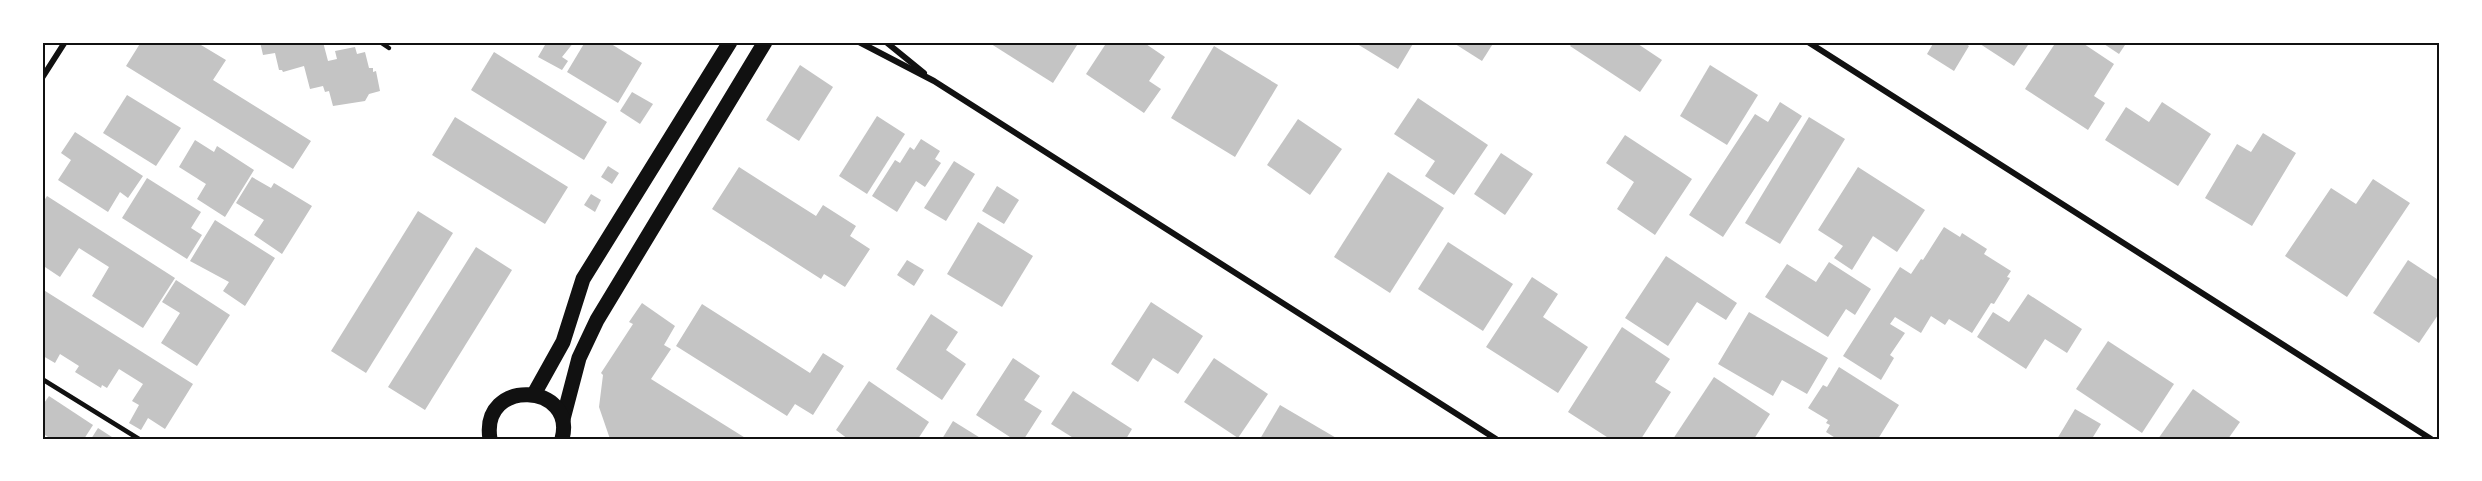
<svg xmlns="http://www.w3.org/2000/svg" width="2482" height="481" viewBox="0 0 2482 481" font-family="Arial,sans-serif">
<style>
.building{fill:#c4c4c4}
.lines{fill:none;stroke-linecap:round;stroke-linejoin:round}
.service{stroke:#111;stroke-width:4.5}
.minor{stroke:#111;stroke-width:6}
.primary{stroke:#111;stroke-width:15}
.neatline{fill:none;stroke:#111;stroke-width:2}
</style>
<rect width="100%" height="100%" fill="#fff"/>
<g class="building">
<path d="M141 42H196L226 60 213 80 311 141 293 169 126 66Z"/>
<path d="M260 42H323L328 61 337 59 335 51 355 47 357 54 365 52 369 68H373V72L376 71 380 91 369 94 365 101 333 106 329 91 325 92 323 86 310 89 304 66 283 72 282 70H279L275 53 263 55Z"/>
<path d="M540 42H574L562 57 568 61 562 70 538 57 545 45Z"/>
<path d="M585 42H608L642 63 618 103 567 72Z"/>
<path d="M988 42H1079L1053 83Z"/>
<path d="M1107 42H1143L1165 57 1149 81 1161 89 1144 113 1086 74Z"/>
<path d="M1354 42H1414L1398 69Z"/>
<path d="M1452 42H1494L1482 61Z"/>
<path d="M1573 42H1635L1662 60 1640 92 1570 46Z"/>
<path d="M1934 42H1963L1969 46 1954 71 1927 54Z"/>
<path d="M1977 42H2030L2014 66Z"/>
<path d="M2056 42H2081L2114 64 2094 96 2105 103 2088 130 2025 89Z"/>
<path d="M2101 42H2127L2119 54Z"/>
<path d="M1214 46 1278 85 1235 157 1171 118Z"/>
<path d="M494 52 607 122 584 160 471 90Z"/>
<path d="M800 65 833 87 799 141 766 120Z"/>
<path d="M1710 65 1758 95 1727 145 1680 116Z"/>
<path d="M632 92 653 104 640 124 620 111Z"/>
<path d="M127 95 181 128 156 166 103 133Z"/>
<path d="M1418 98 1488 145 1454 195 1425 176 1435 161 1394 134Z"/>
<path d="M1780 102 1802 116 1723 237 1689 215 1755 114 1768 122Z"/>
<path d="M2162 102 2211 134 2178 186 2105 140 2126 107 2149 122Z"/>
<path d="M877 116 905 134 867 194 839 176Z"/>
<path d="M455 117 568 187 545 224 432 155Z"/>
<path d="M1809 117 1845 139 1780 244 1745 223Z"/>
<path d="M1298 119 1342 149 1310 195 1267 165Z"/>
<path d="M75 132 143 176 128 198 120 192 108 212 58 180 71 160 61 153Z"/>
<path d="M2263 133 2296 153 2252 226 2205 198 2237 144 2251 152Z"/>
<path d="M1625 135 1692 179 1655 235 1617 209 1634 182 1606 163Z"/>
<path d="M921 139 940 151 935 159 941 163 925 187 916 181 897 212 872 196 895 160 900 163 910 147 914 150Z"/>
<path d="M195 140 214 152 217 146 254 170 225 217 197 199 206 184 179 167Z"/>
<path d="M1501 153 1533 174 1505 215 1474 194Z"/>
<path d="M954 161 975 174 946 221 924 208Z"/>
<path d="M608 166 619 173 612 184 601 177Z"/>
<path d="M739 167 816 216 823 205 856 226 850 236 870 249 845 287 824 274 821 279 712 209Z"/>
<path d="M1858 167 1925 210 1897 252 1873 236 1852 270 1834 258 1843 246 1818 230Z"/>
<path d="M1388 172 1444 208 1390 293 1334 257Z"/>
<path d="M252 177 271 188 274 183 312 206 282 254 254 235 264 220 236 203Z"/>
<path d="M147 178 201 212 191 228 202 235 187 259 122 218Z"/>
<path d="M2373 179 2410 203 2347 297 2285 256 2331 188 2356 204Z"/>
<path d="M997 186 1019 200 1004 224 982 211Z"/>
<path d="M591 194 601 200 595 212 584 205Z"/>
<path d="M47 196 175 278 143 328 92 296 109 267 79 248 60 277 42 265V204Z"/>
<path d="M418 211 453 233 366 373 331 351Z"/>
<path d="M215 220 275 258 245 306 223 291 229 282 190 261Z"/>
<path d="M978 222 1033 256 1002 307 947 274Z"/>
<path d="M1944 227 1960 237 1962 233 1987 249 1984 254 2011 271 2007 277 2010 278 1994 304 1991 303 1972 333 1949 319 1945 325 1931 316 1921 333 1895 317 1890 324 1905 333 1890 355 1894 358 1881 380 1843 356 1900 267 1911 274 1921 259 1923 260Z"/>
<path d="M1448 242 1513 284 1483 331 1418 289Z"/>
<path d="M476 247 512 270 425 410 388 387Z"/>
<path d="M1666 256 1737 303 1726 320 1697 302 1668 346 1625 318Z"/>
<path d="M907 260 924 270 914 286 897 275Z"/>
<path d="M2408 260 2440 281V312L2419 343 2373 313Z"/>
<path d="M1829 262 1871 289 1855 315 1846 309 1828 337 1765 297 1787 264 1816 282Z"/>
<path d="M1532 277 1558 294 1543 317 1588 347 1558 393 1486 347Z"/>
<path d="M176 280 230 315 197 366 161 343 180 313 162 302Z"/>
<path d="M42 289 193 384 165 429 148 418 141 430 129 423 139 405 132 401 143 384 119 369 107 388 102 385 101 388 75 372 79 366 60 354 55 363 43 356Z"/>
<path d="M2028 294 2082 329 2067 353 2045 339 2026 369 1977 337 1993 312 2009 322Z"/>
<path d="M1151 302 1203 336 1178 374 1153 358 1138 382 1111 364Z"/>
<path d="M642 303 675 326 664 345 671 349 651 379 747 439H610L599 407 603 375 601 373 633 324 629 322Z"/>
<path d="M702 304 810 373 823 353 844 366 813 415 795 404 787 416 676 346Z"/>
<path d="M1749 312 1828 358 1807 394 1782 380 1773 396 1718 364Z"/>
<path d="M931 314 958 332 946 350 966 364 942 400 896 369Z"/>
<path d="M1622 327 1670 359 1655 382 1671 392 1641 439H1610L1568 412Z"/>
<path d="M2108 341 2174 384 2142 433 2076 389Z"/>
<path d="M1013 358 1040 376 1024 400 1042 411 1024 439H1013L976 415Z"/>
<path d="M1214 358 1268 394 1238 438 1184 402Z"/>
<path d="M1839 367 1899 405 1878 439H1837L1826 432 1830 425 1826 423 1828 420 1808 408 1823 385 1827 387Z"/>
<path d="M1714 377 1770 414 1754 439H1673Z"/>
<path d="M869 381 929 422 918 439H848L836 430Z"/>
<path d="M2193 389 2240 422 2228 439H2158Z"/>
<path d="M1073 391 1132 429 1126 439H1075L1051 424Z"/>
<path d="M49 396 93 425 84 439H51L42 433V406Z"/>
<path d="M1280 405 1338 439H1260Z"/>
<path d="M2075 409 2101 424 2093 437 2096 439H2057Z"/>
<path d="M953 421 982 439H942Z"/>
<path d="M98 428 115 439H91Z"/>
</g>
<g class="lines">
<g class="service">
<path d="M380 42 389 48"/>
<path d="M42 379 139 439"/>
</g>
<g class="minor">
<path d="M859 42 934 81 1496 439"/>
<path d="M886 42 924 73"/>
<path d="M1808 42 2431 439"/>
<path d="M42 78 65 42"/>
</g>
<g class="primary">
<path d="M534 394 563 342 583 279 730 42"/>
<path d="M563 419 579 358 597 320 765 42"/>
<path d="M490 439C480 377 577 383 562 439"/>
</g>
</g>
<rect width="2482" height="481" fill="none" stroke="#ffffff" stroke-width="87"/>
<rect x="44" y="44" width="2394" height="394" class="neatline"/>
</svg>
